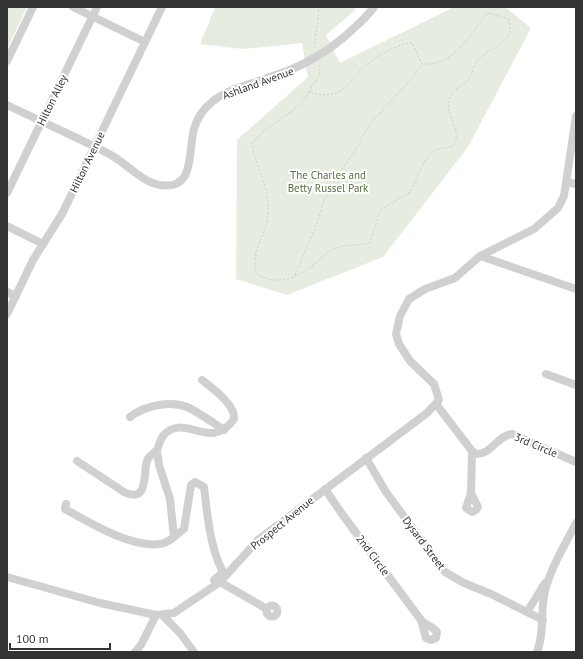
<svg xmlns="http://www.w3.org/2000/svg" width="583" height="659" viewBox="0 0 583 659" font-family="'PT Sans',sans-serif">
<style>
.green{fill:#e6ecdf}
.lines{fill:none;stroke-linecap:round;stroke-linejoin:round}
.path{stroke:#cdcdcd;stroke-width:1;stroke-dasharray:2 2;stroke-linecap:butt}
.minor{stroke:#d0d0d0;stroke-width:8}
.labels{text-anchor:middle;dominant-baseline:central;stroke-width:4;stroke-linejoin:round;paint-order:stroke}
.street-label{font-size:11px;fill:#333;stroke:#fff}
.park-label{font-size:11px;fill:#56703f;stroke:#fff}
</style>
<rect width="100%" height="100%" fill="#fff"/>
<g class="green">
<path d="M7 7H27L7 49Z"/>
<path d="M215 7H356L354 11 326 35 340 63 454 7H505L531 28 468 147 383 257 287 295 236 279 237 140 308 77 302 43 243 49 200 44Z"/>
</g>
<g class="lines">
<g class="path">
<path d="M489 13 508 19 511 30C502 50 489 46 478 60 473 66 473 73 469 79 464 86 454 88 451 95 441 116 466 130 452 147L436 149 431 153 424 162 410 192 380 210 370 243C359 246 346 244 336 248 329 250 323 257 318 261 300 277 278 288 256 273 251 246 266 238 268 214 270 189 257 169 252 145 255 131 300 112 309 92 317 94 324 96 333 94 346 91 352 78 361 70 375 57 393 45 412 43L422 64C453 66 468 39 484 16Z"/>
<path d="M315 48C314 34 320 21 318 7"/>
<path d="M309 92C313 83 323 75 319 64"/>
<path d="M295 275 317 224 323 203 337 176 355 151 370 124 408 83 422 64"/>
</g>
<g class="minor">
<path d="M73 7 145 42"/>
<path d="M7 61 33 7"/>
<path d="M7 105C42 122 77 137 111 155 127 164 142 182 160 185 196 191 188 150 194 129 197 118 203 109 212 102 227 89 249 85 267 78 301 68 328 53 353 29 361 22 368 15 374 7"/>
<path d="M566 182 576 184"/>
<path d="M7 193 97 7"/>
<path d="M7 226 43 244"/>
<path d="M480 256 576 289"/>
<path d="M7 292 16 296"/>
<path d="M7 314 33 260 62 214 162 7"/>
<path d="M546 374 576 385"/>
<path d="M436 404 472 451 476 454C491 455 498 435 512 434L576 462"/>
<path d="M130 417C144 406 170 400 187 407 200 413 212 422 224 430"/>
<path d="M366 458 386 492 445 572 464 583 491 594 543 620"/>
<path d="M77 461 124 492C149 504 143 474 147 461 148 456 154 454 157 450 159 446 159 441 163 436 184 411 210 453 234 419 236 405 212 388 202 380"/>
<path d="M325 489 342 514 421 620"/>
<path d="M471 493 478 507 476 510 472 512 466 508Z"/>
<path d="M471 493 472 451"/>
<path d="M66 504 65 509C90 523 131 548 160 544 165 544 170 540 174 537L170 499 159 465 157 451"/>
<path d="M174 537 184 529 191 485 195 482 204 487C207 512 210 547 222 570L221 574 214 580"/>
<path d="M7 577 100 603 156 615 174 613 220 582 258 540 427 413 439 400 434 384 410 361 399 344 396 334 400 316 409 299 425 289 455 278 480 256 534 229 558 208 564 196 576 116"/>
<path d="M220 582 267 609"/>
<circle cx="272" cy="611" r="5.5"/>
<path d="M527 612 545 583"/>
<path d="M163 616 180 633 194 652"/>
<path d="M421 620C426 625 434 627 437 632L436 638 431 640 426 638Z"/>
<path d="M135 652 141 645 156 615"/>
<path d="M537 652C545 632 540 611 545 591 551 567 565 545 576 523"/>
</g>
</g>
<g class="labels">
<g class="street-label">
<text transform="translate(258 83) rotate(-20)">Ashland Avenue</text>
<text transform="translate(52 100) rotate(-64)">Hilton Alley</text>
<text transform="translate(87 162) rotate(-64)">Hilton Avenue</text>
<text transform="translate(536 445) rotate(23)">3rd Circle</text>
<text transform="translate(282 523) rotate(-39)">Prospect Avenue</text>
<text transform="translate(424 543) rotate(53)">Dysard Street</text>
<text transform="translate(373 555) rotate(53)">2nd Circle</text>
</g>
<g class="park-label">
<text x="328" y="175">The Charles and<tspan x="328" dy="13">Betty Russel Park</tspan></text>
</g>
</g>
<rect width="583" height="659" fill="none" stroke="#333333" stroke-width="16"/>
<path d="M10 643v6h100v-6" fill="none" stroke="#333333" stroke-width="2"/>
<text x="16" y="643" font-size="12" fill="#333333" stroke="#ffffff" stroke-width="3" paint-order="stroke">100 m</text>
</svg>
